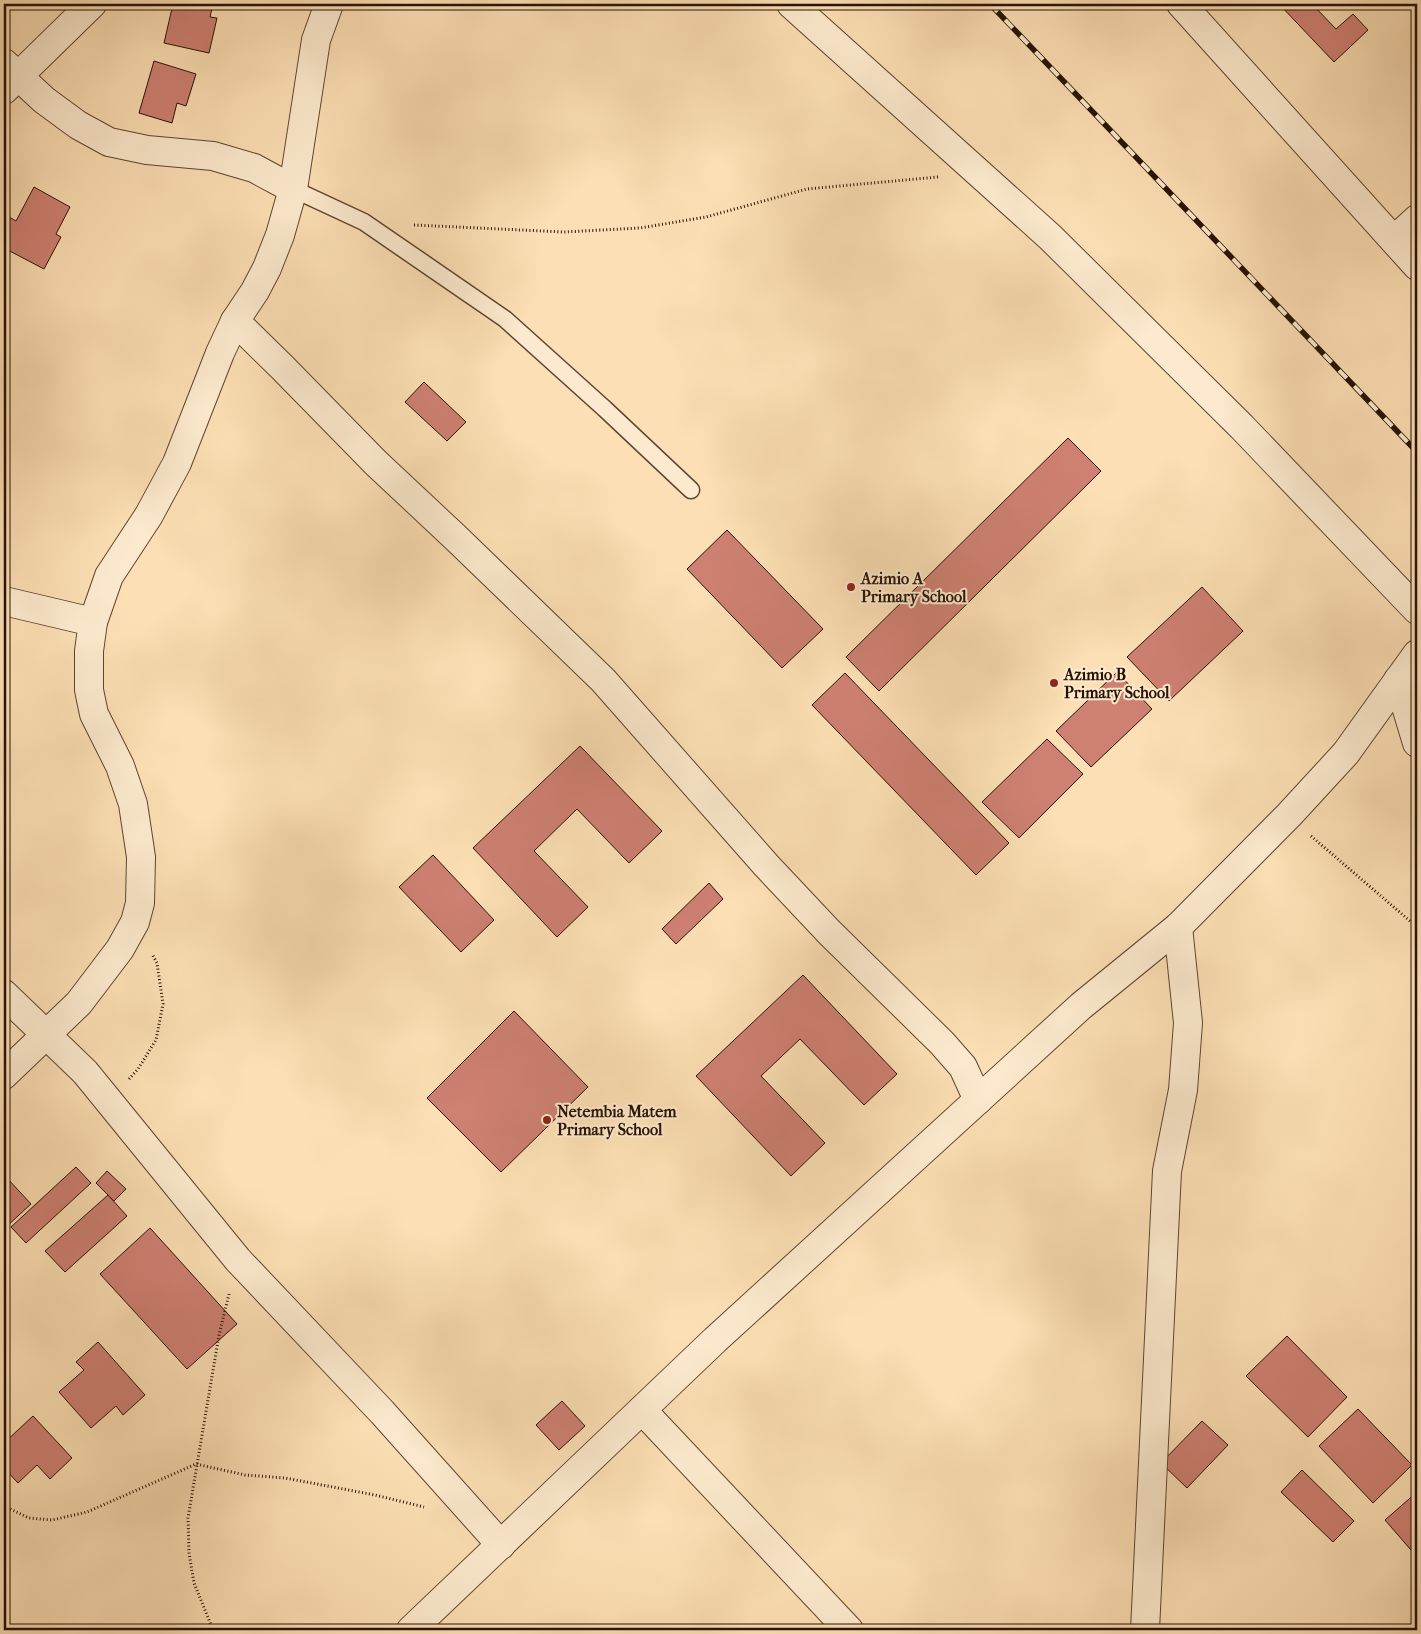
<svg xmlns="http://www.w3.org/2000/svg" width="1421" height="1634" viewBox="0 0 1421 1634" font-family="'IM FELL French Canon',serif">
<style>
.building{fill:#ce8072;stroke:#291204}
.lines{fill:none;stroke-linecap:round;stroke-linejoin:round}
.service-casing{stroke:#5e4530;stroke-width:19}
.minor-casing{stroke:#5e4530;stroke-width:30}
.path{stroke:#291204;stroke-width:3;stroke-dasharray:1 2.5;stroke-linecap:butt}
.service{stroke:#fdeace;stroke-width:16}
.minor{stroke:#fdeace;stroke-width:28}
.rail-casing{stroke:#291204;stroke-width:5.5}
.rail{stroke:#fdeace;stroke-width:4;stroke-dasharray:11;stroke-linecap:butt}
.poi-dot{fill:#8f2418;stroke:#fdeace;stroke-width:2}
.labels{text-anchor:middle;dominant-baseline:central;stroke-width:4;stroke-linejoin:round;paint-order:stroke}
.poi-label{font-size:16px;font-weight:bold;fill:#291204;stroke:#fdeace;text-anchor:start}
</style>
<rect width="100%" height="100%" fill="#fcdfb4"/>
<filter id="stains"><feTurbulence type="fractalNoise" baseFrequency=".004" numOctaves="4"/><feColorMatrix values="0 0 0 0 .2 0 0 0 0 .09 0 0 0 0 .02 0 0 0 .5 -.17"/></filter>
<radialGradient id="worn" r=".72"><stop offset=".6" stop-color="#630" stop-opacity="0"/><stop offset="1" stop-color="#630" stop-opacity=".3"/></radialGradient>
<g class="building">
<path d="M173 4H213L210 17 217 18 209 53 164 43Z"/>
<path d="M1279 4H1312L1336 29 1353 14 1368 30 1334 62Z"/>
<path d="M154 61 196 74 186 106 177 103 172 123 139 113Z"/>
<path d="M34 187 70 207 56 234 61 237 44 269 4 248V214L16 221Z"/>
<path d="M424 382 466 422 447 441 405 402Z"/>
<path d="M1068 438 1101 471 879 691 846 657Z"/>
<path d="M727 530 823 629 782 668 687 569Z"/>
<path d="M1202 587 1243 631 1169 701 1127 657Z"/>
<path d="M1117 672 1152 709 1091 767 1056 731Z"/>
<path d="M845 673 1009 843 976 875 812 705Z"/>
<path d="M1047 739 1083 774 1019 838 982 802Z"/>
<path d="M580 746 662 831 629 863 577 809 534 851 588 907 557 937 473 848Z"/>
<path d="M433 855 494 920 461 952 399 887Z"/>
<path d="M709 883 723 899 676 944 662 929Z"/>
<path d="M803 975 897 1074 864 1105 800 1039 761 1076 825 1143 791 1176 696 1076Z"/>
<path d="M514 1011 588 1087 501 1172 427 1098Z"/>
<path d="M76 1167 91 1183 26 1243 11 1227Z"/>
<path d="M107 1171 126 1189 114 1201 96 1183Z"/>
<path d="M7 1178 31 1204 6 1227 4 1225V1181Z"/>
<path d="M108 1195 127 1216 65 1272 45 1251Z"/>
<path d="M150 1228 237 1324 187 1369 100 1274Z"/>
<path d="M1287 1336 1347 1397 1308 1437 1246 1376Z"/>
<path d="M98 1342 145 1395 123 1415 116 1406 91 1428 59 1392 84 1370 76 1362Z"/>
<path d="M562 1401 585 1426 559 1450 536 1425Z"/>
<path d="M1358 1409 1412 1465 1373 1503 1319 1446Z"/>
<path d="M33 1416 72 1458 50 1479 37 1465 18 1483 4 1468V1443Z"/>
<path d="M1202 1421 1228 1445 1187 1488 1161 1463Z"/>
<path d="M1302 1470 1354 1521 1333 1542 1281 1492Z"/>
<path d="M1417 1492V1557L1385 1520Z"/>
</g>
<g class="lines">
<g class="service-casing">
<path id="service" d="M293 189 364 222 505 319 605 409 691 490"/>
</g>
<g class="minor-casing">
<g id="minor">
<path d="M791 4 1050 237 1242 427 1417 610"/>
<path d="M1181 4 1417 266"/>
<path d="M4 63 44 100 78 125 109 142 147 150 213 156 254 168 293 189"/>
<path d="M4 90 92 4"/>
<path d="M1394 240 1417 219"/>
<path d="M235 321 283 368 376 463 455 537 603 680 766 865 829 932 942 1043 963 1067 978 1100"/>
<path d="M4 601 93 622"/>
<path d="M1398 680 1417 743"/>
<path d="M4 994 85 1072 238 1260 382 1412 501 1545"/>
<path d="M4 1075 79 1003 120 949 135 922 140 903 141 857 133 804 120 766 94 714 89 690V651L93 622 109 576 149 515 177 463 220 353 235 321 255 291 267 268 280 235 293 189 316 40 329 4"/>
<path d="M642 1410 849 1630"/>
<path d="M411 1630 715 1340 1081 1006 1178 927 1289 815 1346 753 1417 654"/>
<path d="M1145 1630 1167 1171 1183 1090 1188 1023 1178 927"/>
</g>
</g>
<g class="path">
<path d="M990 4 1417 452"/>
<path d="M414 225 564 232 640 228 706 217 807 189 938 177"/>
<path d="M1311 836 1417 927"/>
<path d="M129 1079 138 1069 156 1040 163 1004 157 963 152 954"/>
<path d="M4 1506 29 1518 52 1520 87 1512 196 1464 245 1475 285 1478 375 1495 424 1507"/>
<path d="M213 1630 194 1583 189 1553 188 1518 219 1335 229 1294"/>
</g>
<use href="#service" class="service"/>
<use href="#minor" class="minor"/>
<g class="rail-casing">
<path id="rail" d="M990 4 1417 452"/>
</g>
<use href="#rail" class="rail"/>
</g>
<g class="poi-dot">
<circle cx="851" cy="587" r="5"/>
<circle cx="1054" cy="683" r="5"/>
<circle cx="547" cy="1120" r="5"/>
</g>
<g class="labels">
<g class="poi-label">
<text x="861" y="578">Azimio A<tspan x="861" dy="18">Primary School</tspan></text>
<text x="1064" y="674">Azimio B<tspan x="1064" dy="18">Primary School</tspan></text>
<text x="557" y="1111">Netembia Matem<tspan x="557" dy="18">Primary School</tspan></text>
</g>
</g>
<rect width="1421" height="1634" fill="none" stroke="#fcdfb4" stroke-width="20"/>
<rect x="5" y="5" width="1411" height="1624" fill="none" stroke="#291204" stroke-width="2.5"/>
<rect x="10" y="10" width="1401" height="1614" fill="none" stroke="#291204"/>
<rect width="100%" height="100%" filter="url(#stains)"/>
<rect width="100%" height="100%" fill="url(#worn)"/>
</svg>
